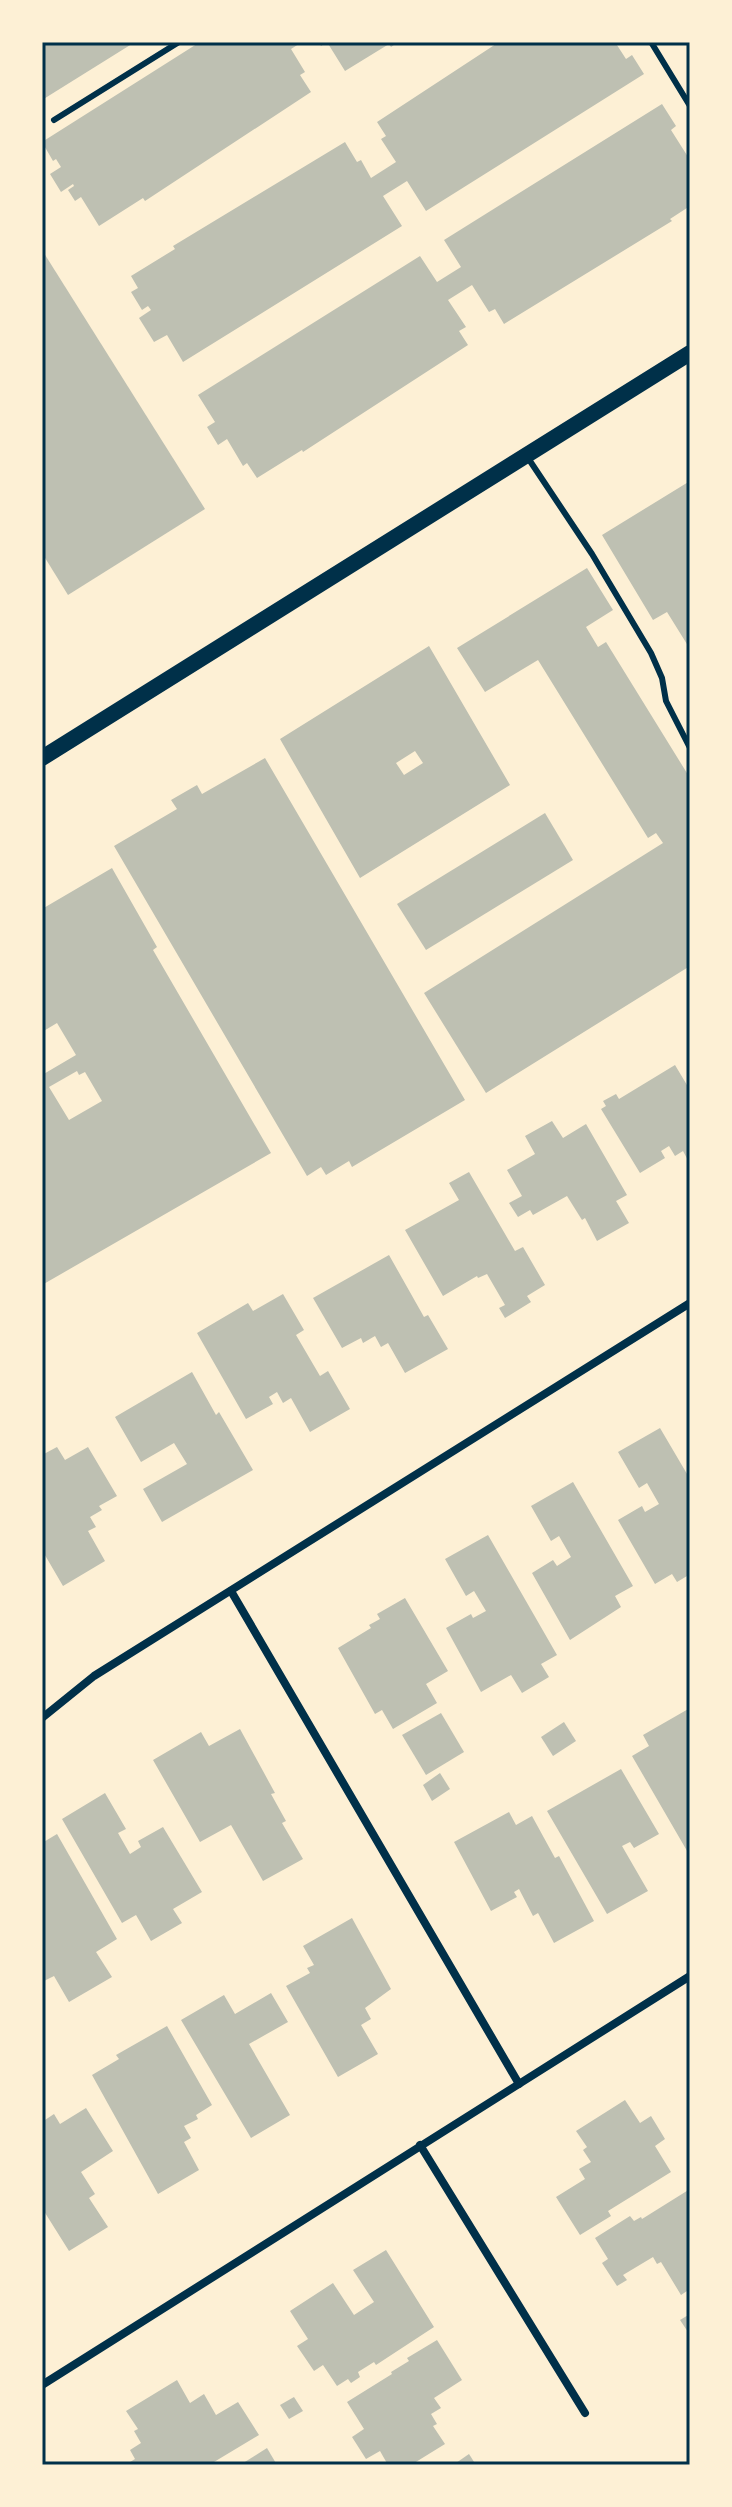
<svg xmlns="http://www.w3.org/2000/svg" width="732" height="2507" viewBox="0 0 732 2507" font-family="'Public Sans',sans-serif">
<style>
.building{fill:#bec0b2;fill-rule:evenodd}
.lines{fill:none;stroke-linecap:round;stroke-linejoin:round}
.service{stroke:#003049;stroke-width:6}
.minor{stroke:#003049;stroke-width:8}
.secondary{stroke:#003049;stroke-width:16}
.neatline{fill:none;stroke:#003049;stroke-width:3}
</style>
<rect width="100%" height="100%" fill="#fdf0d5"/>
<g class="building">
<path d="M42 42H135L42 100Z"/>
<path d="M200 42H302L291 49 305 72 300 75 311 92 145 201 143 198 99 226 81 197 75 201 68 190 74 186 73 184 61 192 50 174 61 167 56 159 53 161 42 142Z"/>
<path d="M319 42H398L391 47 389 44 345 71 327 42 321 46Z"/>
<path d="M499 42H615L626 59 632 55 644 74 426 211 407 181 383 196 402 226 183 362 167 335 154 342 139 318 151 310 148 306 142 310 131 292 138 288 131 276 175 249 173 246 345 142 357 162 361 160 371 178 396 162 381 139 386 136 377 122Z"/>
<path d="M662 104 676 126 671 130 690 160V206L670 219 672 221 504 324 495 309 489 312 472 285 448 300 466 327 459 331 468 345 303 452 302 450 257 478 247 463 243 466 227 439 218 445 207 427 215 422 198 395 420 256 437 282 461 267 444 240Z"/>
<path d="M42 250 205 509 68 595 42 553Z"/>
<path d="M690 481V542L687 544 690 548V649L667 612 653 620 602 535Z"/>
<path d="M587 568 613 610 586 627 598 647 606 642 690 778V966L486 1093 424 993 663 843 656 833 648 838 538 660 485 692 457 648Z"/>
<path d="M429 646 510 785 360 878 280 739ZM415 751 423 763 404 775 396 763Z"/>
<path d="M265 758 465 1100 352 1167 349 1161 326 1175 321 1167 307 1176 114 846 177 809 171 800 197 785 202 794Z"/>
<path d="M545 813 573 860 426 950 397 904Z"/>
<path d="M112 868 157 947 153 950 271 1153 42 1285V1075L76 1055 57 1023 42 1032V909ZM77 1071 79 1075 85 1072 102 1101 69 1120 49 1087Z"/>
<path d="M675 1065 690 1090V1164L683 1151 675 1156 669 1146 661 1151 665 1158 640 1173 601 1109 606 1106 603 1101 616 1094 619 1099Z"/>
<path d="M552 1121 563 1138 586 1124 627 1195 616 1201 629 1223 597 1241 585 1218 582 1220 567 1196 533 1215 530 1210 518 1217 509 1203 522 1196 507 1170 535 1154 525 1136Z"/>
<path d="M469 1172 515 1251 523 1247 545 1285 527 1296 531 1302 505 1318 499 1308 505 1305 487 1274 478 1278 477 1276 443 1296 405 1230 459 1200 449 1183Z"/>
<path d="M389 1255 424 1317 428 1315 448 1349 405 1373 388 1343 381 1347 375 1336 363 1343 361 1338 342 1348 313 1298Z"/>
<path d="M283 1294 304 1330 296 1335 320 1376 328 1371 350 1409 310 1432 291 1398 283 1403 277 1392 269 1397 273 1404 246 1419 197 1333 248 1303 253 1311Z"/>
<path d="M192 1372 216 1415 219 1412 253 1470 162 1522 143 1489 187 1464 174 1443 141 1462 115 1417Z"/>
<path d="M660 1428 690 1479V1582L687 1576 677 1582 672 1574 655 1584 618 1520 642 1506 645 1512 659 1504 647 1483 639 1488 618 1452Z"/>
<path d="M57 1447 65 1460 88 1447 117 1496 99 1506 102 1510 90 1517 96 1527 88 1531 105 1561 63 1586 42 1550V1455Z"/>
<path d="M573 1482 633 1586 615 1596 621 1607 570 1640 532 1573 553 1560 557 1566 571 1557 559 1536 551 1541 531 1506Z"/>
<path d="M488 1535 557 1655 541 1664 549 1677 522 1693 511 1675 481 1692 446 1628 471 1614 473 1618 486 1611 474 1591 466 1596 445 1559Z"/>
<path d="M405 1598 448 1671 426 1684 437 1703 393 1729 382 1710 375 1714 338 1648 371 1628 369 1625 380 1619 377 1614Z"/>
<path d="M690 1708V1856L632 1756 649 1746 643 1735Z"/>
<path d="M441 1713 464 1752 426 1775 402 1735Z"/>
<path d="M564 1722 576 1741 553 1756 541 1737Z"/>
<path d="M240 1729 275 1793 271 1794 286 1821 282 1823 303 1859 263 1881 231 1825 200 1842 153 1760 201 1732 209 1746Z"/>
<path d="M621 1769 659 1834 634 1848 630 1842 622 1846 648 1891 607 1914 547 1811Z"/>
<path d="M440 1773 450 1789 432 1801 423 1785Z"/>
<path d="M105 1793 126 1829 118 1833 130 1854 141 1847 138 1841 163 1827 202 1892 173 1909 182 1923 151 1941 136 1915 122 1923 62 1819Z"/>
<path d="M509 1812 516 1825 532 1816 555 1858 559 1856 594 1921 554 1943 538 1913 533 1916 519 1889 514 1892 517 1897 491 1911 454 1842Z"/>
<path d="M57 1834 117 1939 96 1952 112 1977 69 2002 54 1976 42 1982V1843Z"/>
<path d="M352 1918 391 1989 365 2008 371 2019 361 2025 378 2054 338 2077 286 1986 310 1973 307 1968 314 1965 303 1946Z"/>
<path d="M271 1993 288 2022 249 2044 290 2115 251 2138 181 2020 224 1995 235 2014Z"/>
<path d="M167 2026 212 2105 196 2115 198 2119 184 2126 191 2138 184 2142 199 2170 158 2194 92 2075 119 2059 116 2055Z"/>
<path d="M625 2100 640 2123 651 2116 665 2139 655 2146 671 2172 608 2211 611 2216 580 2235 556 2197 585 2179 579 2169 591 2162 583 2150 587 2147 576 2131Z"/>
<path d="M86 2108 113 2151 81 2172 95 2194 89 2198 108 2227 69 2251 42 2208V2122L54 2114 60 2124Z"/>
<path d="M690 2189V2289L681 2295 661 2262 657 2264 653 2257 623 2275 627 2280 617 2286 602 2263 608 2259 595 2238 630 2216 634 2221 641 2217 642 2219Z"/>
<path d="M386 2250 434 2327 376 2365 374 2362 358 2372 360 2377 351 2383 348 2379 337 2386 323 2365 314 2371 297 2346 308 2339 290 2311 333 2283 354 2315 374 2302 353 2270Z"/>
<path d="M690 2314V2335L680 2320Z"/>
<path d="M437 2340 462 2380 434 2398 441 2408 431 2414 437 2424 433 2426 445 2444 411 2465H388L380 2451 366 2459 352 2437 364 2429 347 2402 392 2374 391 2372 409 2361 407 2358Z"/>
<path d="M177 2380 190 2403 204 2394 216 2415 238 2402 259 2435 209 2465H125L135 2459 130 2450 141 2443 134 2431 138 2429 126 2411Z"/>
<path d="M294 2397 303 2411 289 2419 280 2405Z"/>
<path d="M267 2448 277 2465H240Z"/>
<path d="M469 2454 476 2465H453Z"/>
</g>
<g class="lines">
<g class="service">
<path d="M651 42 690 106"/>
<path d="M54 120 179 42"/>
<path d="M526 455 592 554 651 653 662 678 666 701 690 748"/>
</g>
<g class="minor">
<path d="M231 1591 519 2084"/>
<path d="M42 1718 94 1676 690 1303"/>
<path d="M420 2145 585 2413"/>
<path d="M42 2385 690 1976"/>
</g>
<path class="secondary" d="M42 758 690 353"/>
</g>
<rect width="732" height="2507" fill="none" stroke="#fdf0d5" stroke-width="88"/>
<rect x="44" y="44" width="644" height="2419" class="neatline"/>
</svg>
